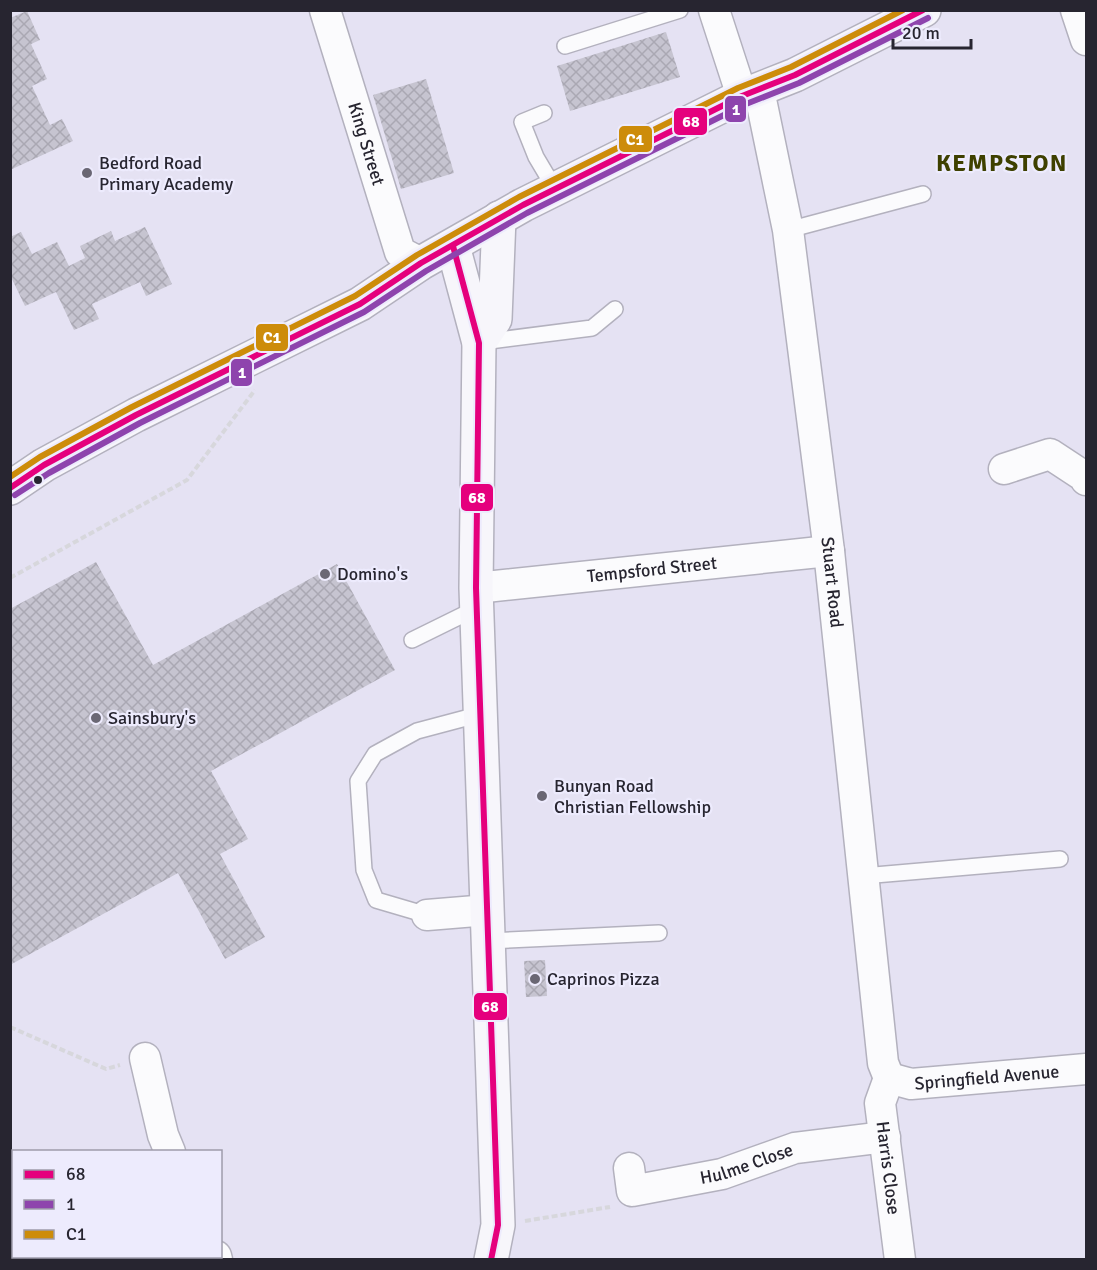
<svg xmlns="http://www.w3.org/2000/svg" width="1097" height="1270" viewBox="0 0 1097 1270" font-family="Signika,sans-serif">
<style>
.building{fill:url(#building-cross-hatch)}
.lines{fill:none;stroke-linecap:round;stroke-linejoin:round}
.lane-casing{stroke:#b3b1be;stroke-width:18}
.street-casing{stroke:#b3b1be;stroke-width:33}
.secondary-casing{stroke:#b3b1be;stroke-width:36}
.path{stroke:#d7d7dc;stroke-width:4;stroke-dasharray:6 3;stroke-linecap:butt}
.lane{stroke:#fbfbfd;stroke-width:15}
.street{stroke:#fbfbfd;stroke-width:30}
.secondary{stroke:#f7f6fb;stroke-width:33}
.bus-1-casing{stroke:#edebfd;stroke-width:10}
.bus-2-casing{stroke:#edebfd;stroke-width:10}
.bus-3-casing{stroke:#edebfd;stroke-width:10}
.bus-1{stroke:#e5007d;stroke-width:6}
.bus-2{stroke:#8e44ad;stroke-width:6}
.bus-3{stroke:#cd8c0a;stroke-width:6}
.poi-dot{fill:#6a6774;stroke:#edebfd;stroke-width:2}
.bus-dot{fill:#272530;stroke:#edebfd;stroke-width:2}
.labels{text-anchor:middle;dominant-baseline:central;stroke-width:4.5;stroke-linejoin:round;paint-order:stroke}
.street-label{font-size:18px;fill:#272530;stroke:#edebfd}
.poi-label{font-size:18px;fill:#272530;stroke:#edebfd;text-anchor:start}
.district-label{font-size:24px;font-weight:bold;letter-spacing:1.5px;fill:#3e4000;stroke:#edebfd}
.line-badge{stroke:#edebfd;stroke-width:2}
.badge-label{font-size:16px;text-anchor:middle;font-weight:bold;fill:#fff}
</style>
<defs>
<pattern id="building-cross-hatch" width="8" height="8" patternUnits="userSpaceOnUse" patternTransform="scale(1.5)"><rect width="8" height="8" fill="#c6c4d0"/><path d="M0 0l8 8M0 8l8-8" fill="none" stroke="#aaa8b3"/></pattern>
</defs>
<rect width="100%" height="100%" fill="#e5e2f3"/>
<g class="building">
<path d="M27 11 40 40 31 44 47 79 32 86 50 125 62 119 73 141 10 170V18Z"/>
<path d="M666 32 680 77 570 111 557 66Z"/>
<path d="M426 79 454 173 401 189 373 95Z"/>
<path d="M145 227 172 284 146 296 140 282 92 304 99 319 74 330 56 292 25 306 10 275V237L21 232 32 254 57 242 69 266 85 258 80 246 111 231 115 241Z"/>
<path d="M96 562 153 665 337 564 395 670 211 771 248 839 220 854 265 937 225 959 178 873 10 965V609Z"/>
<path d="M545 960 547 996 526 997 524 961Z"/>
</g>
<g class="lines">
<g class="lane-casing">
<g id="lane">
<path d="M565 46 680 10"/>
<path d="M544 113 522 122 536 157 555 189"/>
<path d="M788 230 923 194"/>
<path d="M482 342 592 328 615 309"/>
<path d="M412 640 477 608"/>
<path d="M863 876 1060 859"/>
<path d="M427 915 376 900 364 870 358 781 375 754 417 731 481 714"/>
<path d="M489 941 659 933"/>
</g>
</g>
<g class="street-casing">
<g id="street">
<path id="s1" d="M325 10 400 252 421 263"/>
<path d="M714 10 742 96"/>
<path d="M1076 10 1086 40"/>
<path id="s2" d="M759 90 788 230 829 551 883 1063 889 1078"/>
<path d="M1004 469 1050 454 1085 477 1086 480"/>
<path id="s3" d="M476 588 829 551"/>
<path d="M427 915 488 910"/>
<path d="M145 1058 163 1135 170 1152"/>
<path id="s4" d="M889 1078 911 1084 1086 1069"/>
<path id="s5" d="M889 1078 880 1103 900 1260"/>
<path id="s6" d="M629 1168 632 1191 722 1174 795 1148 885 1137"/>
<path d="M216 1256 217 1260"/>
</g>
</g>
<g class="secondary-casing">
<g id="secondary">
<path d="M453 246 479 343 476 588 498 1225 491 1260"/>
<path d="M479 343 495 319 499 218"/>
<path d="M10 488 44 465 136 415 360 304 421 263 523 205 742 96 795 75 924 10"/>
</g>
</g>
<g class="path">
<path d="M10 578 187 480 255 390"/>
<path d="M10 1027 106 1069 120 1065"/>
<path d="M525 1221 610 1207"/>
</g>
<use href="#lane" class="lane"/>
<use href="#street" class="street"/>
<use href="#secondary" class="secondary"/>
<g class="bus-1-casing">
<g id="bus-1">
<path d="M453 246 479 343 476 588 498 1225 491 1260"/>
<path d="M10 488 44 465 136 415 360 304 421 263 523 205 742 96 795 75 923 10"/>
</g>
</g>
<g class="bus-2-casing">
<path id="bus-2" d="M15 495 49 473 140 423 364 312 426 271 527 213 746 104 799 83 928 18"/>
</g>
<g class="bus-3-casing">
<path id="bus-3" d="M10 477 40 457 132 407 355 296 417 255 519 197 738 88 791 67 903 10"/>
</g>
<use href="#bus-1" class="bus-1"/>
<use href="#bus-2" class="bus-2"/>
<use href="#bus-3" class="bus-3"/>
</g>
<g class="poi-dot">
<circle cx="87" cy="173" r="6"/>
<circle cx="325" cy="574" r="6"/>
<circle cx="96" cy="718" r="6"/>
<circle cx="542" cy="796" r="6"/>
<circle cx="535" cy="979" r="6"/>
</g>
<circle class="bus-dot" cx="38" cy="480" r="5"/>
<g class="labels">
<g class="street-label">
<text stroke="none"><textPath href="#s1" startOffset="140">King Street</textPath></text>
<text stroke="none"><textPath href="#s3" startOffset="177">Tempsford Street</textPath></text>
<text stroke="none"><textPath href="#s2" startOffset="498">Stuart Road</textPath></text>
<text stroke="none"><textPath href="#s4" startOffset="99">Springfield Avenue</textPath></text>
<text stroke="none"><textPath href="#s6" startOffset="141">Hulme Close</textPath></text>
<text stroke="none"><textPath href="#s5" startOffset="92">Harris Close</textPath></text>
</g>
<g class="poi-label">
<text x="99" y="163">Bedford Road<tspan x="99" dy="21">Primary Academy</tspan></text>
<text x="337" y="574">Domino's</text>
<text x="108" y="718">Sainsbury's</text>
<text x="554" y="786">Bunyan Road<tspan x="554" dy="21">Christian Fellowship</tspan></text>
<text x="547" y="979">Caprinos Pizza</text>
</g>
<g class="district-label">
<text x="1002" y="163">KEMPSTON</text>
</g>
</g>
<g class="line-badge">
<rect x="724" y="95" width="23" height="28" rx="6" fill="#8e44ad"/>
<rect x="673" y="107" width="35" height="29" rx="6" fill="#e5007d"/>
<rect x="618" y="125" width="35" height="28" rx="6" fill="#cd8c0a"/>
<rect x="255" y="323" width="34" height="29" rx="6" fill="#cd8c0a"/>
<rect x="230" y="358" width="23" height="29" rx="6" fill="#8e44ad"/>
<rect x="460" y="483" width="34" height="29" rx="6" fill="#e5007d"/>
<rect x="473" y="992" width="35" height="29" rx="6" fill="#e5007d"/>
</g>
<g class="badge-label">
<text x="736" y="115">1</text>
<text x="691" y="127">68</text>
<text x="635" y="145">C1</text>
<text x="272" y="343">C1</text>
<text x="242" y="378">1</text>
<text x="477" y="503">68</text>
<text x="490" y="1012">68</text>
</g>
<rect width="1097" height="1270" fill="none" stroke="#272530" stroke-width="24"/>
<rect x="12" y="1150" width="210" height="108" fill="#edebfd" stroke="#9e9cab" stroke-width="1.5"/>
<rect x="24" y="1170" width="30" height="9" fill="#e5007d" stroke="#9e9cab" stroke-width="1.5"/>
<text x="66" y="1180" font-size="18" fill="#272530">68</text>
<rect x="24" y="1200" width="30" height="9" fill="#8e44ad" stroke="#9e9cab" stroke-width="1.5"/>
<text x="66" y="1210" font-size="18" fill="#272530">1</text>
<rect x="24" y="1230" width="30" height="9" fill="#cd8c0a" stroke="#9e9cab" stroke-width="1.5"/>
<text x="66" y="1240" font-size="18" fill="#272530">C1</text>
<path d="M893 39v9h78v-9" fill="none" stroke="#272530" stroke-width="3"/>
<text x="902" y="39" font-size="18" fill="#272530" stroke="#edebfd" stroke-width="4.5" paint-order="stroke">20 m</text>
</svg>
